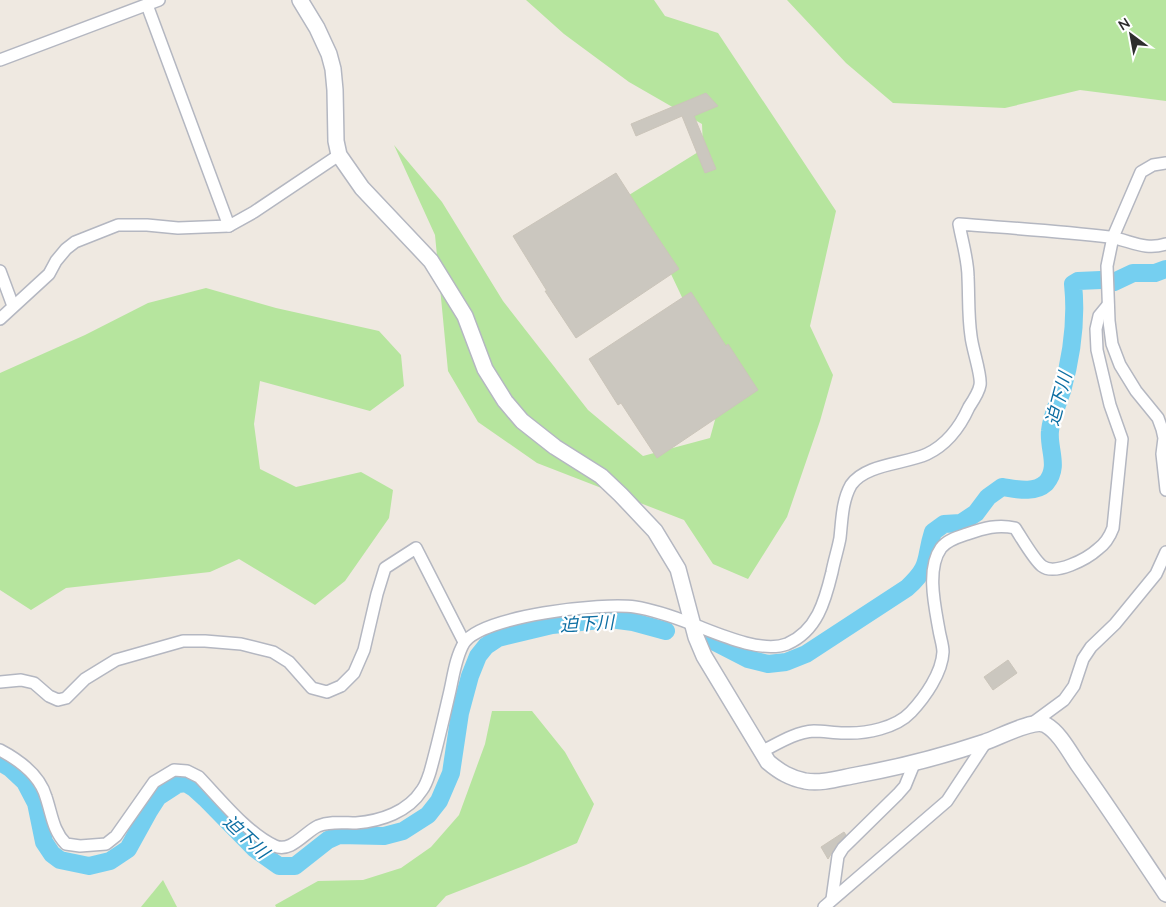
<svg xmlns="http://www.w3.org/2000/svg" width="1166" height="907" viewBox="0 0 1166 907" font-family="'Nunito Sans','Noto Sans JP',sans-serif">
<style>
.green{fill:#b6e59e}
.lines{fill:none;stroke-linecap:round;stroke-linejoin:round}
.river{stroke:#75cff0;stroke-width:18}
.building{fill:#cbc7bf;stroke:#cbc5ba}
.street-casing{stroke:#b4b7c1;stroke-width:14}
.secondary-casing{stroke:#b4b7c1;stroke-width:18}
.street{stroke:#fff;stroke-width:11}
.secondary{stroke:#fff;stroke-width:15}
.labels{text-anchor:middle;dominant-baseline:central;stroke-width:4.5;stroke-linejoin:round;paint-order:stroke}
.water-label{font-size:18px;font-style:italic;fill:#0d6fa3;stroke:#fff}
</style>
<rect width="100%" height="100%" fill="#efe9e1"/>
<g class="green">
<path d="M526 0H654L665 16 718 33 836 211 810 326 833 375 820 421 787 517 748 579 713 564 684 520 537 463 478 422 448 371 435 235 394 145 442 202 503 301 588 410 643 456 710 438 726 380 689 312 653 236 629 195 703 149 702 124 629 82 564 34Z"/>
<path d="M787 0H1166V101L1080 90 1005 108 893 103 846 63Z"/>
<path d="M206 288 276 308 379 331 401 355 404 386 370 411 260 381 254 424 260 469 296 487 361 472 393 490 389 518 345 581 315 605 239 559 210 572 66 588 31 610 0 590V373L85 335 148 303Z"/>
<path d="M492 711H532L565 752 594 804 577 843 526 865 446 896 436 907H276L275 905 318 881 363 880 401 868 431 847 459 815 485 744Z"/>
<path d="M163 880 177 907H141Z"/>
</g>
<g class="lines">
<g class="river">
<path d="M1114 282 1133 273H1155L1166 269"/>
<path d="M711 640 748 659 768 664 786 662 806 654 907 588C932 565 924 560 933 532L944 524 961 523 976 513 988 497 1002 487C1016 489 1034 494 1046 483 1060 467 1048 449 1050 431 1051 418 1058 403 1062 391 1072 355 1077 321 1073 284L1078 281 1101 280"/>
<path d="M0 762 10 768 25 782 36 803 44 842 52 854 60 860 89 866 110 861 128 849 149 811 158 797 178 784 186 783 194 788 205 798 255 849 279 866H295L328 840 339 835 384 836 403 831 428 815 439 801 451 773 460 713 470 676 478 656 486 646 498 638 552 625 610 619 633 622 666 631"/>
</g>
</g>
<g class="building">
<path d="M706 93 718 106 694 116 716 169 705 173 682 116 636 136 631 124Z"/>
<path d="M616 173 648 223 679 269 576 338 545 291H547L513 236Z"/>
<path d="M691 292 726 346 728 344 758 390 657 458 621 403 618 405 589 359Z"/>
<path d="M1008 660 1017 673 993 690 984 677Z"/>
<path d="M844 832 846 835 837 844 828 859 821 847Z"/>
</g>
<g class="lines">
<g class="street-casing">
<g id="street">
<path d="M147 5 229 226"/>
<path d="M0 60 159 0"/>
<path d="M1166 163 1153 165 1141 172 1113 237 1107 266 1109 321 1112 344 1120 365 1136 391 1158 418 1162 429 1164 438 1162 454 1166 490"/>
<path d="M0 271 13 306"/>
<path d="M0 319 49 274 56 261 66 249 75 242 118 225H147L178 228 229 226 254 212 339 155"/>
<path d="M0 682 21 680 34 683 49 696 58 700 66 698 85 679 116 660 183 641H205L241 644 273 652 289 662 312 688 327 692 341 686 354 673 364 650 377 594 385 568 416 548 464 642"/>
<path d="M1030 725 1064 700 1074 686 1083 659 1091 647 1115 624 1156 574 1166 552"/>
<path d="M0 750C19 760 40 776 46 797 52 815 53 831 66 844L80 846 106 844 116 836 154 782 174 770 187 771 199 777C220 799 248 834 275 846 291 853 305 832 318 826 330 821 344 823 356 823 381 821 408 812 422 790 426 785 428 778 430 772 437 747 443 721 449 695 453 679 455 658 464 643 481 616 603 602 635 607 654 610 674 617 692 624 716 633 761 654 787 644 817 631 825 601 832 572 834 561 838 549 840 538 842 520 842 501 851 485 865 464 905 464 927 454 948 444 960 427 969 407 973 401 979 392 980 385 982 376 972 348 971 336 968 316 969 297 968 277 968 260 962 241 959 224 1009 228 1059 231 1109 237 1130 240 1144 251 1166 244"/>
<path d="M761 752C777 744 795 732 814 731 824 731 834 733 844 733 866 734 896 728 911 712 925 697 942 673 943 652 943 645 940 637 939 630 935 607 926 569 941 548 947 540 958 537 967 534 984 528 998 524 1015 528 1021 537 1034 560 1042 566 1055 576 1087 559 1098 549 1105 544 1110 536 1113 528L1122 439 1110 405 1097 350 1096 329 1099 316 1108 305"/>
<path d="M832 899 838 856 843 848 898 794 905 786 914 764"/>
<path d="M824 907 947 801 986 742"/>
</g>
</g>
<g class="secondary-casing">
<path id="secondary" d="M300 0 317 28 329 54 333 69 335 90 336 141 339 155 362 188 431 261 465 316 485 369 505 401 522 421 555 447 601 476 621 495 655 531 678 569 696 637 704 656 768 762C780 772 790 778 805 781 822 784 840 778 857 775 901 767 943 756 985 742 998 738 1034 718 1046 725 1060 733 1070 753 1079 766 1109 808 1137 851 1166 894"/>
</g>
<use href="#street" class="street"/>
<use href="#secondary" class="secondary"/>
</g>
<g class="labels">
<g class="water-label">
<text transform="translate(1059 399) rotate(-75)">迫下川</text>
<text transform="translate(587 624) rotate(-3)">迫下川</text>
<text transform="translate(246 837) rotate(43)">迫下川</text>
</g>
</g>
<g transform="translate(1131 35) rotate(328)" stroke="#ffffff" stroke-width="4" paint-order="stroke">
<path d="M0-4L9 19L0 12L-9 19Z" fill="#2e2e2e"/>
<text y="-8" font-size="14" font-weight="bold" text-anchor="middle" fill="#2e2e2e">N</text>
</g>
</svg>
